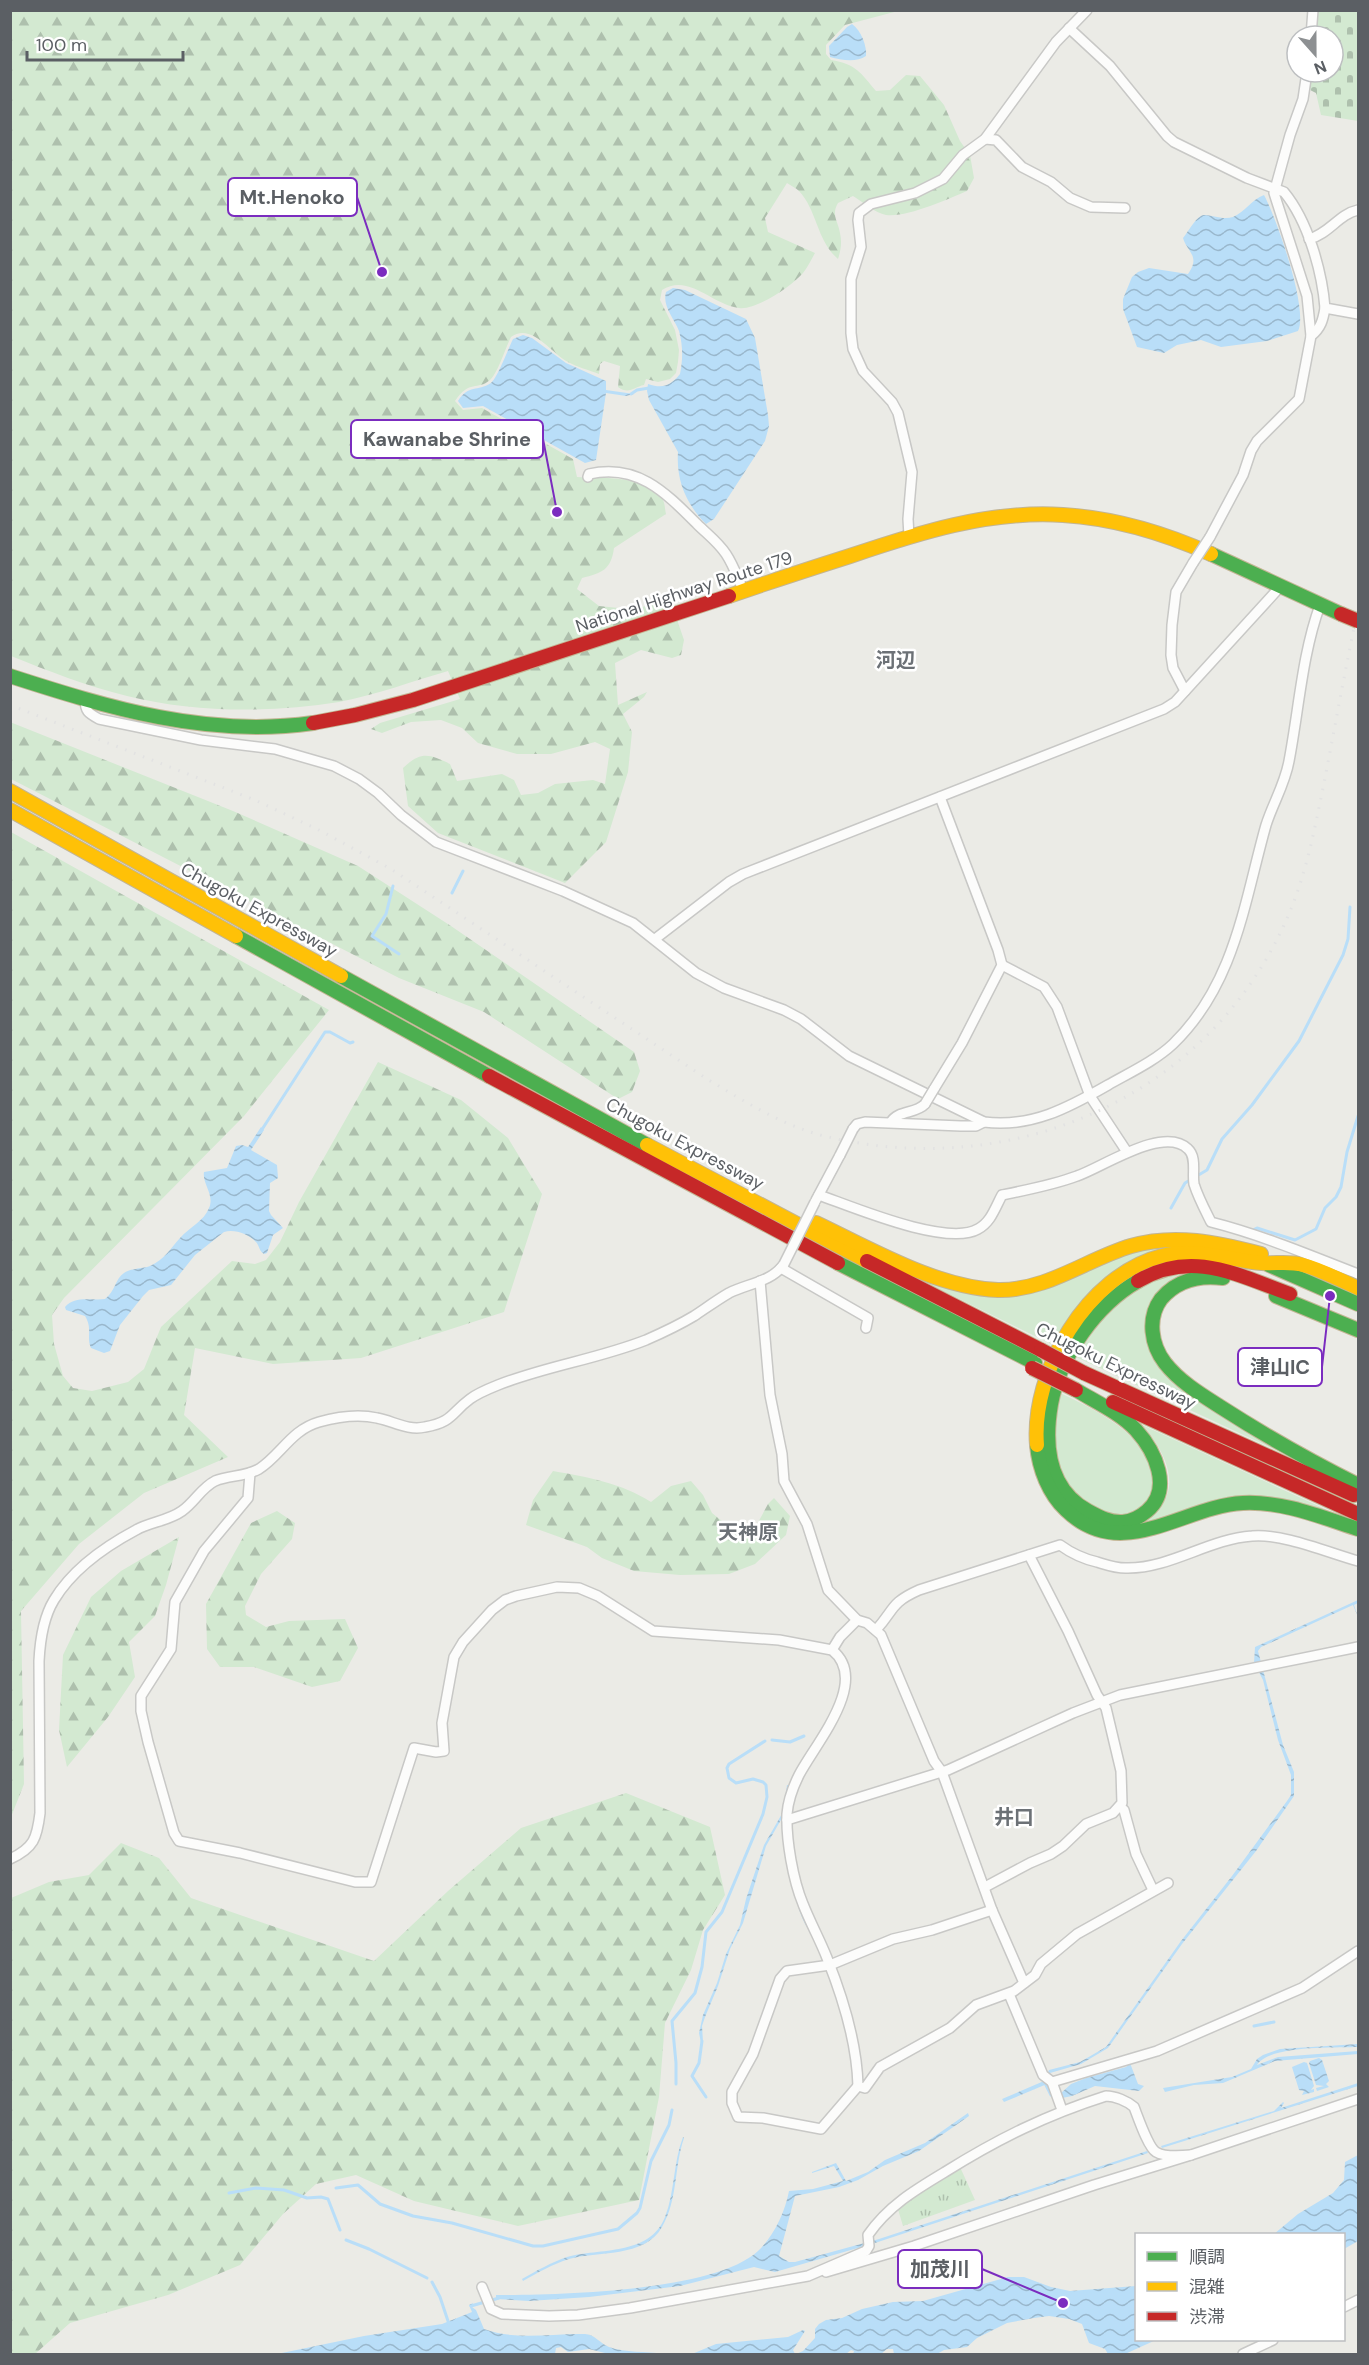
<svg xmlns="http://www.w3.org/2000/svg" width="1369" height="2365" viewBox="0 0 1369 2365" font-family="'DM Sans','Noto Sans JP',sans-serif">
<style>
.grass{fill:#d3e9d1}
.forest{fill:url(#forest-firs)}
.cemetery{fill:url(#cemetery-stones)}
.park{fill:url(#park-tufts)}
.water{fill:url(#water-waves)}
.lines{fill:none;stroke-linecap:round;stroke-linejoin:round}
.stream{stroke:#b9def8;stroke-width:3}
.street-casing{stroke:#c8c8c6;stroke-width:12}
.fast-casing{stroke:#c3b593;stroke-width:16}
.slow-casing{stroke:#c3b593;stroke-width:16}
.jam-casing{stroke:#c3b593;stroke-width:16}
.street{stroke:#fcfcfb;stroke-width:9}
.fast{stroke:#4caf50;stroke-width:14}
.slow{stroke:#ffc107;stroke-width:14}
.jam{stroke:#c62828;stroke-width:14}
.rail{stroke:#e2e2e2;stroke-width:3;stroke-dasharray:1.5 8;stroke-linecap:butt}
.street-bridge-casing{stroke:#c8c8c6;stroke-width:12;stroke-linecap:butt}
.jam-bridge-casing{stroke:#c3b593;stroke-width:16;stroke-linecap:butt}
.street-bridge{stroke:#fcfcfb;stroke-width:9}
.jam-bridge{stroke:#c62828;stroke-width:14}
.labels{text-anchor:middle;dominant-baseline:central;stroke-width:5;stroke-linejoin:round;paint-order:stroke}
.street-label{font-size:18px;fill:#5b5f64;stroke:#fff}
.neighbourhood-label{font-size:20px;font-weight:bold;fill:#6c7176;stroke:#fff}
.leader{fill:none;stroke:#7b2cbf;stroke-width:2}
.callout-dot{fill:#7b2cbf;stroke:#fff;stroke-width:2}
.callout{fill:#fff;stroke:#7b2cbf;stroke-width:2}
.callout-label{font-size:20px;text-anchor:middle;font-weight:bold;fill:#5b5f64}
</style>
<defs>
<pattern id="forest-firs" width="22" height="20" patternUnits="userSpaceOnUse" patternTransform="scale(1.5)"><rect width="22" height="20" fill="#d3e9d1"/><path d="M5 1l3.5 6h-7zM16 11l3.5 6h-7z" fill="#aec0ad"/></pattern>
<pattern id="cemetery-stones" width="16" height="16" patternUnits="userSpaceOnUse" patternTransform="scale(1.5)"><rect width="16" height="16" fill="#d3e9d1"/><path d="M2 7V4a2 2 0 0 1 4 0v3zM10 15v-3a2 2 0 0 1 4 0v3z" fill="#aec0ad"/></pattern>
<pattern id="park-tufts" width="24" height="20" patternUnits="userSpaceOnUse" patternTransform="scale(1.5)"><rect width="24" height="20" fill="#d3e9d1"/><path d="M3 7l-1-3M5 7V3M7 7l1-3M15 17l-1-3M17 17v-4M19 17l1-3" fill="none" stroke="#aec0ad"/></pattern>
<pattern id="water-waves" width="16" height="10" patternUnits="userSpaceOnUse" patternTransform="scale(1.5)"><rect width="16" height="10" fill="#b9def8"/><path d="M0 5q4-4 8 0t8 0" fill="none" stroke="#99b7cc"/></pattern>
</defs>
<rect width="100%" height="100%" fill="#ebebe6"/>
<g class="grass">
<path d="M1145 1246 1175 1249 1055 1346 929 1284 900 1266 986 1294Z"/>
<path d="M1195 1272 1159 1292 1153 1352 1319 1470 1076 1357C1092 1331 1112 1305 1137 1287 1153 1276 1176 1274 1195 1272Z"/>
<path d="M1060 1393C1088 1406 1112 1418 1134 1439 1137 1441 1143 1445 1145 1448 1147 1452 1148 1460 1150 1466 1152 1473 1155 1480 1153 1488 1148 1500 1141 1509 1129 1513 1089 1528 1054 1472 1053 1439 1053 1425 1058 1408 1060 1393Z"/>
<path d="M1140 1424 1347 1519 1313 1509 1191 1511 1125 1528C1136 1521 1153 1514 1161 1505 1182 1480 1159 1442 1140 1424Z"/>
</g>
<g class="forest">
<path d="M10 11H898L845 25 826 45V54L831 60C856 64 861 73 876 91L890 90 906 75 920 76 944 105 960 141 970 155 974 178 967 191C948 199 906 218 886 215 875 213 863 202 853 196L838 203C831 215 838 221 840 233 842 242 841 250 838 259 817 241 817 210 799 191 796 188 790 185 787 183L765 218 768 232 815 253C811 260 808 267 803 273 792 286 755 311 739 308 712 305 689 273 662 290L660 300 675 330 679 350 678 362 676 373 670 379 658 382 646 379 644 385C634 387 629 395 618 387L620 366 604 361 600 364 599 374C589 370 577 367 568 362 551 353 531 322 511 337 506 347 497 375 490 380 477 391 470 379 455 401L463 410 482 408 573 459 577 477C603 478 646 475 663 500 665 504 665 510 666 514L614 548C611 570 602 573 582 578L577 589 599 606 629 609 671 602 684 640 681 655 672 658 641 650 615 663 618 705 647 692 644 697 623 714 632 732 628 772 606 842 565 883 438 833 408 806 403 768C421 751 429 754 450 764L457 781 502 774 514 780 521 795 538 793 555 784 593 780 605 784 610 749 595 742 551 754H517L478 743 462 728 441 720 411 722 382 733 371 729 380 723 460 699 448 671C413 681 376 695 339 702 270 713 195 713 127 696 87 686 48 671 11 656Z"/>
<path d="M10 722 233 811 358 866 451 926 634 1052 640 1071 632 1092 618 1099 484 1012 399 978 11 779Z"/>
<path d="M11 832 329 1010 244 1116 64 1298 52 1315 54 1344 63 1376 73 1388 92 1391 128 1382 144 1369 161 1327 232 1261 255 1264 266 1260 280 1242 299 1202 378 1062 461 1100 508 1138 542 1194 504 1312 361 1358 273 1364 195 1348 184 1415 228 1457 144 1493 79 1544 21 1611 24 1784 11 1817Z"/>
<path d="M553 1471C588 1477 621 1483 651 1502L671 1486 691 1481 703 1495 712 1513 732 1529 755 1528 768 1504 774 1498 790 1516 786 1535 755 1564 729 1574 680 1575 634 1571 602 1558 587 1547 526 1525 533 1500Z"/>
<path d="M277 1511 295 1523 292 1539 261 1574 245 1606 246 1615 266 1627 289 1621 345 1619 358 1648 340 1681 312 1687 254 1667H220L207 1649 206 1604 251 1523Z"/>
<path d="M179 1537 166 1585 155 1616 129 1642 135 1677 108 1717 67 1767 59 1730 63 1655 91 1597 121 1571Z"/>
<path d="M626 1793 710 1827 725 1895 703 1930 691 1970 665 2023 659 2097 639 2200 518 2226 414 2201 356 2175 316 2184 283 2214 240 2265 168 2295 70 2323 35 2354H11V1898L49 1882 89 1875 121 1843 159 1858 191 1898 374 1961 448 1891 521 1828Z"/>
</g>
<path class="cemetery" d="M1317 11H1358V121L1321 115 1316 93 1308 89 1310 72H1333V36H1314Z"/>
<path class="park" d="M960 2167 975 2200 903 2226 897 2206Z"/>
<g class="water">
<path d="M852 24C861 30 867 46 866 56 856 63 841 60 830 57L829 46 847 27Z"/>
<path d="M1264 195C1276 217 1309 310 1298 331L1267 341 1221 347 1201 340 1177 345 1164 353 1137 347 1123 309V299L1132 277 1138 272 1149 268 1188 274C1201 256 1187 252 1183 238 1188 232 1194 220 1201 216 1206 212 1221 221 1233 217 1245 212 1252 199 1264 195Z"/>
<path d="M673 288 685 290 746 319 755 338 768 415 769 426 765 441 714 519 706 524C686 504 676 480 678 452L649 400 647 391 648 384C663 389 670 386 680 374 683 359 683 346 679 331 674 318 662 306 666 292Z"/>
<path d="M523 335 532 338 566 363 606 381V390L634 394 626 396 606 393 596 460 585 463 483 406 463 408 458 401C469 384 477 392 491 383 498 377 508 349 513 339Z"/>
<path d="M261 1127 264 1130 251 1150 277 1165 278 1178 270 1183 269 1211 271 1215 283 1228 273 1235 267 1253 264 1254C259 1251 260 1247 256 1242 248 1234 235 1229 224 1232L195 1255 171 1285 149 1290 143 1296 120 1325 110 1351 104 1353 91 1348C86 1337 93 1329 85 1316L66 1310 65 1307C75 1295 91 1301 105 1299 115 1292 115 1279 124 1273 131 1268 142 1269 150 1266 165 1259 170 1249 180 1238 190 1227 204 1221 209 1208 215 1195 202 1184 204 1172L227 1168 236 1146 242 1145 248 1147Z"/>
<path d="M1358 1600V1603L1354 1605 1358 1617 1353 1605 1261 1647 1258 1651 1283 1745 1294 1772V1796L1256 1851 1182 1944 1108 2048 1081 2064 1050 2073 1047 2084 1004 2102 1002 2099 1044 2081 1049 2070 1080 2062 1106 2047 1181 1941 1232 1876 1287 1801 1291 1795V1775L1278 1740 1263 1680 1254 1663 1255 1647Z"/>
<path d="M787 1785H789L784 1820 803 1915 808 1928C796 1914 781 1838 782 1818L766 1846 743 1923 730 1949 718 1986 705 2017 702 2026 703 2042 701 2043 699 2033 703 2015 717 1983 726 1954 740 1925 746 1899 764 1845 783 1812Z"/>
<path d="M1358 2044V2047C1335 2048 1269 2045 1257 2065L1278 2057 1358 2051V2054L1275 2061 1223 2083 1194 2085 1165 2092 1163 2088 1232 2077 1251 2069 1257 2059 1263 2055 1280 2049Z"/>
<path d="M1319 2058 1322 2060 1329 2081 1326 2084 1329 2087 1317 2091 1316 2088 1324 2086 1316 2085 1309 2063 1310 2061Z"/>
<path d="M1304 2062 1307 2063 1314 2086 1311 2090 1314 2089V2092L1302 2095 1304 2091 1299 2090 1292 2067Z"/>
<path d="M1130 2063 1138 2084 1144 2086 1139 2091 1095 2086 1072 2096 1062 2098 1060 2094 1071 2084 1086 2078 1126 2067Z"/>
<path d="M1358 2083V2086L1162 2148 1161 2146 1274 2111 1283 2102 1284 2103 1281 2108Z"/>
<path d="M968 2113 969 2116 919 2151 883 2166 858 2180 839 2187 795 2196 779 2256 789 2262H795L879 2239 1147 2151 1148 2153 875 2243 775 2272 754 2267 680 2286 589 2297 529 2301 496 2299V2295C556 2295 714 2292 758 2251 774 2236 785 2212 789 2191L813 2189 843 2181 834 2166 812 2173V2172L836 2163 846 2181 868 2172 885 2160 925 2143Z"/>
<path d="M683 2137 684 2138C674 2167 678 2200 662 2227 645 2258 597 2251 569 2259 553 2264 537 2273 523 2281L522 2279C536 2271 552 2262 567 2257 599 2248 650 2256 665 2217 675 2191 673 2163 683 2137Z"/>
<path d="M1358 2155V2241L1344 2249V2234H1274L1298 2214 1333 2193 1344 2180 1345 2162Z"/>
<path d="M1008 2277H1024L1051 2287 1070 2291 1136 2286V2340H1156L1125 2354H1108L1105 2349 1089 2343 1082 2324 1069 2319 1049 2316 1034 2318 1007 2323 977 2338 967 2347 944 2350 937 2354H894L893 2349H887L881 2354H853L854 2351 851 2350 846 2354H796L803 2351 815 2338V2329L819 2324 826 2320 842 2318 862 2309 893 2302 923 2301Z"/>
<path d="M473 2303 472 2307 476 2310 484 2329C516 2341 552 2333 585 2334 594 2334 601 2344 609 2347 626 2353 645 2351 664 2354H609L589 2349 568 2352 561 2347 556 2348 555 2354H277L364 2336 442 2324 472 2312 469 2305Z"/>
<path d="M803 2330 805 2331 793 2350 795 2354H692L716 2344 788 2337Z"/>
</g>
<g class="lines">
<g class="stream">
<path d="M631 394 637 390 649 388"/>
<path d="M393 886 386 914 372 936 399 954"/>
<path d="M452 893 463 871"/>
<path d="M261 1131 325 1032H330L350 1043 353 1042"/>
<path d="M1171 1208 1185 1183 1207 1170 1222 1139 1252 1105 1299 1041 1343 955 1348 939 1350 907"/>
<path d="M1253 1230 1257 1228 1295 1240 1316 1229 1325 1208 1336 1197 1341 1187 1347 1152 1358 1116"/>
<path d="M772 1740 790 1742 804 1736"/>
<path d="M1254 2026 1274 2022"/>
<path d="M702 2041 699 2063 692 2076 706 2097"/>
<path d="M1045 2083 1051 2095 1054 2096"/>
<path d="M676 2084V2063L672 2021 695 1993 702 1967 706 1932 722 1912 763 1814 767 1797 766 1785 763 1782 753 1779 736 1783 729 1778 727 1768 729 1764 765 1741"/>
<path d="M336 2188 358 2185 380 2204 413 2216 452 2223 533 2246H543L618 2229 637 2213 640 2208 651 2161 669 2125 672 2110"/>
<path d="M229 2193 256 2188 284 2190 307 2198 321 2197 328 2199 340 2230"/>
<path d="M346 2240 369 2249 427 2278"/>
<path d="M432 2282 440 2297 449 2324"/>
<path d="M471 2306 499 2298"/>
</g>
<g class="street-casing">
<g id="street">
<path d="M1069 28 1110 66 1167 136 1174 142 1247 178 1284 192C1308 221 1322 271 1325 308L1358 314"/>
<path d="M1311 36 1313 10"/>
<path d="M1307 72 1303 99 1290 135 1274 193 1307 296 1311 336"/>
<path d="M985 139 996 140 1022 167 1051 182 1070 198 1091 207 1125 208"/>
<path d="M1309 239C1329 234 1339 214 1358 210"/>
<path d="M588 477 589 474C637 463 665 492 697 524 707 534 718 542 726 554 734 566 738 579 744 592"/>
<path d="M909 536 908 519 912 472 898 413 892 402 863 371 853 349 851 333V279L861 247 858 220 859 213 871 204 915 193 943 179 963 155 985 139 1056 42 1087 10"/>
<path d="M1210 537 1243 475 1251 451 1257 441 1299 399 1311 336C1321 328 1323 320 1325 308"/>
<path d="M1185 691 1173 668 1171 655 1172 625 1176 592 1193 563"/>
<path d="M85 699C85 711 88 713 99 719L201 740 275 749 334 766 359 779 378 793 401 815 436 842 563 891 633 923 696 973 724 988 784 1010 801 1019 849 1056 984 1122C1031 1128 1068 1108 1108 1085 1129 1073 1155 1061 1173 1044 1235 984 1244 903 1266 825 1273 803 1285 784 1289 761 1299 709 1302 655 1320 605"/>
<path d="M655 939 729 882 743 874 1164 709 1175 702 1280 587"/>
<path d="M1002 965 1044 987 1057 1007 1090 1096 1127 1152"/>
<path d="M934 1089 962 1043 1002 965 998 950 940 797"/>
<path d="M891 1122C898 1110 916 1114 925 1104"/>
<path d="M853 1129 857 1124 865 1122 961 1126H976L984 1122"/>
<path d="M819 1195C853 1207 947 1247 978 1229 991 1222 995 1208 1002 1195 1027 1190 1053 1185 1077 1176 1103 1167 1164 1125 1188 1149 1197 1157 1192 1174 1194 1184 1198 1197 1205 1210 1211 1222 1262 1235 1309 1255 1358 1274"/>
<path d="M816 1200 840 1155"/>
<path d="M781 1268 868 1318 866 1328"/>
<path d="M760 1281 770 1395 782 1454 784 1481 807 1524 828 1590 857 1620 867 1623 881 1635 934 1761 942 1772 992 1910 1024 1983"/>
<path d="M250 1473 248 1498 204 1551 175 1602 171 1649 141 1696V1711L148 1742 174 1833 179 1841 240 1853 355 1882H371L414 1748 436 1752 444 1751 442 1723 454 1657 463 1642 492 1610 505 1600 516 1596 557 1587 579 1588 598 1596 653 1631 779 1640 832 1650C871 1681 815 1744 799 1775 793 1787 788 1801 787 1814 786 1840 793 1880 803 1904 810 1922 820 1940 827 1958 843 1998 857 2043 858 2086L865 2088 880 2067 950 2028 976 2005 1014 1991 1035 1975 1041 1964 1077 1934 1168 1883"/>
<path d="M876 1630C895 1609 890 1603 919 1590L1060 1545C1071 1553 1084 1559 1097 1562 1107 1565 1118 1569 1128 1568 1171 1568 1209 1539 1252 1536 1282 1533 1329 1553 1358 1561"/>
<path d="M832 1650 840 1637 857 1620"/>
<path d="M1120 1807 1124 1810 1136 1854 1153 1890"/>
<path d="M787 1820 948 1770 1073 1713 1120 1695 1358 1647"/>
<path d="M10 1859C34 1848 37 1838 40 1813L39 1661C40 1641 43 1618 54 1600 72 1570 106 1546 136 1530 150 1522 168 1521 182 1511 195 1502 201 1488 215 1481 229 1475 245 1477 259 1469 281 1455 291 1430 319 1422 337 1417 358 1414 377 1418 393 1421 408 1431 425 1427 453 1422 451 1413 470 1399 478 1393 488 1389 498 1385 546 1366 598 1359 646 1340 662 1333 679 1325 694 1316 706 1308 717 1300 729 1293 746 1284 772 1282 784 1264"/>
<path d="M985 1887 1030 1863 1051 1854 1063 1846 1086 1824 1113 1813 1122 1803 1121 1771 1106 1708 1097 1695 1068 1631 1029 1555"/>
<path d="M1009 1994 1043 2075 1052 2082 1157 2051 1302 1988 1358 1951"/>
<path d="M1052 2082 1062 2110"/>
<path d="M858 2086 821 2129 763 2118 738 2117 732 2103V2092L753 2054 780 1979 787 1971 830 1965 893 1939 932 1930 992 1910"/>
<path d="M826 2272 914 2246 1094 2185 1191 2155 1358 2099"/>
<path d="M482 2287 491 2309 502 2314 549 2316 578 2315 630 2308 808 2276 866 2251 869 2246 868 2235C888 2206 915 2190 945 2172 998 2139 1046 2115 1106 2096 1115 2096 1127 2101 1134 2107 1138 2117 1148 2147 1156 2152 1164 2157 1181 2156 1191 2155"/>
<path d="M1344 2307 1358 2300"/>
<path d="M1243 2354 1273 2340"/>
</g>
</g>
<g class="fast-casing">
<g id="fast">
<path d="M1211 554 1341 614"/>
<path d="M10 676C109 708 208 738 313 723"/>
<path d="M236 936 489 1076"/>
<path d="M341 976 647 1145"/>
<path d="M838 1263 1035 1363"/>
<path d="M1269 1265 1358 1304"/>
<path d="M1223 1278C1200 1275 1177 1280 1161 1299 1147 1318 1151 1345 1165 1363 1179 1381 1200 1394 1219 1406 1264 1435 1310 1461 1358 1485"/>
<path d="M1276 1296 1358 1330"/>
<path d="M1076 1390C1096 1402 1120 1413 1136 1430 1155 1451 1173 1489 1147 1511 1140 1517 1132 1521 1123 1522 1110 1523 1099 1517 1088 1511 1048 1489 1044 1445 1051 1404 1060 1356 1096 1305 1138 1281"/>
<path d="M1037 1445C1039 1469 1049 1494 1066 1510 1122 1564 1183 1506 1243 1503 1283 1501 1321 1517 1358 1529"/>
</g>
</g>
<g class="slow-casing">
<g id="slow">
<path d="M729 596C769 582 809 569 850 556 918 533 989 510 1063 515 1114 518 1164 533 1211 554"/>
<path d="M10 791 341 976"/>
<path d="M10 810 236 936"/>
<path d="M647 1145 867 1261"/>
<path d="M816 1223C871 1249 937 1288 998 1290 1047 1291 1087 1259 1131 1246 1175 1233 1218 1243 1261 1254"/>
<path d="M1037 1445C1031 1372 1087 1275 1162 1256 1195 1247 1229 1260 1262 1263 1276 1264 1290 1261 1303 1265 1322 1270 1340 1280 1358 1288"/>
</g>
</g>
<g class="jam-casing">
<g id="jam">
<path d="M313 723 355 715 413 700 729 596"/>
<path d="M489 1076 838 1263"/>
<path d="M867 1261 1041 1350"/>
<path d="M1138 1281C1192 1249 1237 1275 1290 1294"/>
<path d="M1084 1373 1354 1495"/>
<path d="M1113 1402 1358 1514"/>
</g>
</g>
<use href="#street" class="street"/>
<use href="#fast" class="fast"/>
<use href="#slow" class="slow"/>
<use href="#jam" class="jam"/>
<path class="rail" d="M10 705 255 800 319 830 391 869 707 1079C744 1101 781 1125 824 1136 1015 1183 1215 1095 1291 909 1308 867 1316 822 1325 778 1336 721 1346 665 1358 609"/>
<g class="street-bridge-casing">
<g id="street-bridge">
<path d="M1193 563 1210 537"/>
<path d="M925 1104 934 1089"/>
<path d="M840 1155 853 1129"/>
<path d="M784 1264 815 1202"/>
</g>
</g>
<g class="jam-bridge-casing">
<g id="jam-bridge">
<path d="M1341 614 1358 621"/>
<path d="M1041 1350 1084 1373"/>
<path d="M1032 1368 1076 1390"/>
</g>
</g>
<use href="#street-bridge" class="street-bridge"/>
<use href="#jam-bridge" class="jam-bridge"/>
</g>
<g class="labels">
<g class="street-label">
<text transform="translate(684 592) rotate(-18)">National Highway Route 179</text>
<text transform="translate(259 910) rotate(29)">Chugoku Expressway</text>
<text transform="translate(685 1144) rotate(28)">Chugoku Expressway</text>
<text transform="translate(1116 1366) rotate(26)">Chugoku Expressway</text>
</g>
<g class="neighbourhood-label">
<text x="896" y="660">河辺</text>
<text x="748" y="1532">天神原</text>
<text x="1014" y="1817">井口</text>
</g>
</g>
<path class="leader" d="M382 272L357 197M557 512L543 439M1330 1296L1322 1367M1063 2303L982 2269"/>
<g class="callout-dot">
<circle cx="382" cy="272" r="6"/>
<circle cx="557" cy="512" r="6"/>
<circle cx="1330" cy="1296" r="6"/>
<circle cx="1063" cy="2303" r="6"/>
</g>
<g class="callout">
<rect x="228" y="178" width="129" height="38" rx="6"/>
<rect x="351" y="420" width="192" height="38" rx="6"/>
<rect x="1238" y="1348" width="84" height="38" rx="6"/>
<rect x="898" y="2250" width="84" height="38" rx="6"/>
</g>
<g class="callout-label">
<text x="292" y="204">Mt.Henoko</text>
<text x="447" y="446">Kawanabe Shrine</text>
<text x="1280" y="1374">津山IC</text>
<text x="940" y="2276">加茂川</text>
</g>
<rect width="1369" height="2365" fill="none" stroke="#5b5f64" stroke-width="24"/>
<rect x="1135" y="2233" width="210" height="108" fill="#ffffff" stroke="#bdbfc1" stroke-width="1.5"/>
<rect x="1147" y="2252" width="30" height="9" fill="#4caf50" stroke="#bdbfc1" stroke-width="1.5"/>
<text x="1189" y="2263" font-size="18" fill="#5b5f64">順調</text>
<rect x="1147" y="2282" width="30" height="9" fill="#ffc107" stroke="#bdbfc1" stroke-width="1.5"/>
<text x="1189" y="2293" font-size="18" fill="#5b5f64">混雑</text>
<rect x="1147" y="2312" width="30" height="9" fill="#c62828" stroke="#bdbfc1" stroke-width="1.5"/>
<text x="1189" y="2323" font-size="18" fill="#5b5f64">渋滞</text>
<g transform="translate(1315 54) rotate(159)"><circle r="28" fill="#ffffff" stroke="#bdbfc1" stroke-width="1.5"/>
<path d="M0-4.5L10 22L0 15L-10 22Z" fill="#8d9092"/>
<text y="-9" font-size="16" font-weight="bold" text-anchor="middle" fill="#5b5f64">N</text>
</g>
<path d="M27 51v9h156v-9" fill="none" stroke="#5b5f64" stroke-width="3"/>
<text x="36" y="51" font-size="18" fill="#5b5f64" stroke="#ffffff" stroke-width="4.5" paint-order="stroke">100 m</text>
</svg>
